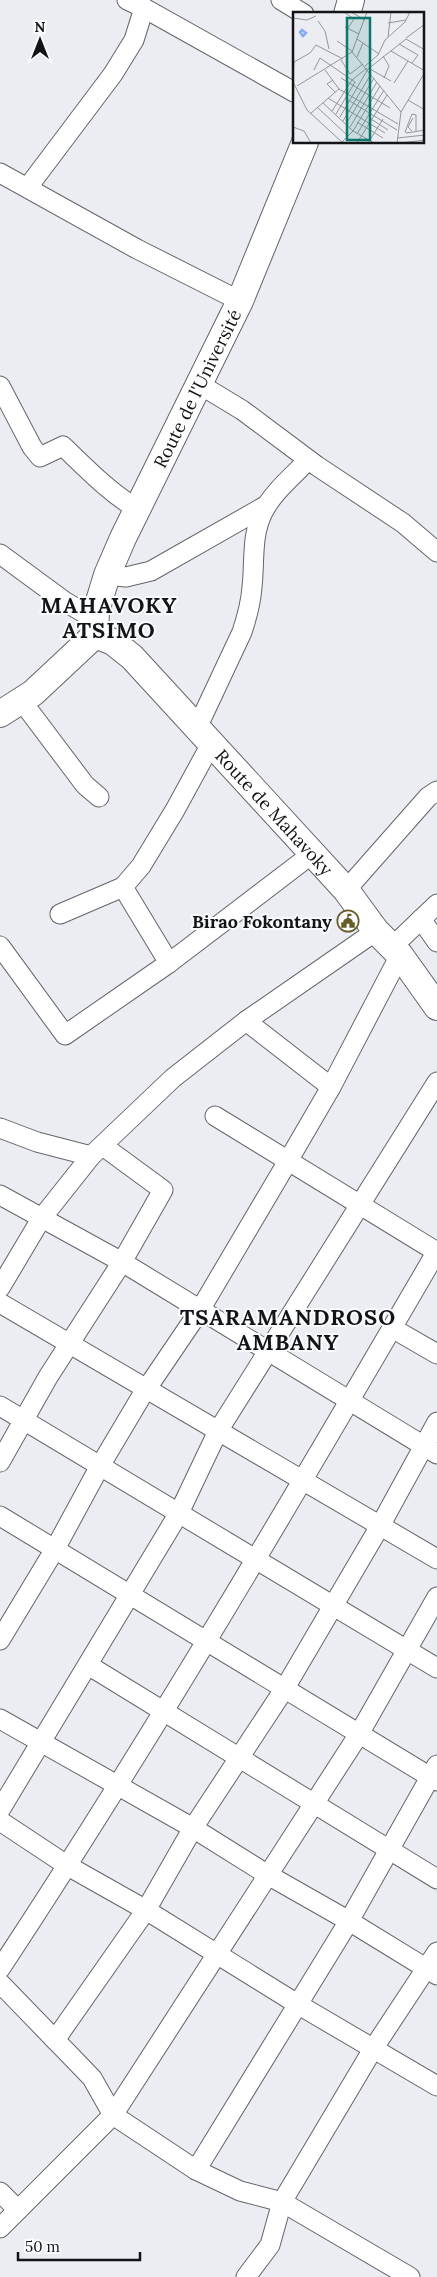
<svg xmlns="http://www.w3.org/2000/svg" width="437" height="2277" viewBox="0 0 437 2277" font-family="Lora,serif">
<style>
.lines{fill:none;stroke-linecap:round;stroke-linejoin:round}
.street-casing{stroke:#626569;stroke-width:21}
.secondary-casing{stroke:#626569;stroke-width:28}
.street{stroke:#fff;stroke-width:19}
.secondary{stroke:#fff;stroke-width:26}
.labels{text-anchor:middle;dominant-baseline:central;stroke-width:4;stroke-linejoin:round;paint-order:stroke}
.street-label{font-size:18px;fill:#131415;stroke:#f9fbff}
.poi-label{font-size:18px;font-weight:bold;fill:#131415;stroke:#f9fbff;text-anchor:end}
.district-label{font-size:22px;font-weight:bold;letter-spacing:1px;fill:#131415;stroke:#f9fbff}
.inset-river{fill:none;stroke:#87aaf0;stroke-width:2.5}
.inset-road{fill:none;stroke:#95969a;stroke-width:1}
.view{fill:#0f766e;fill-opacity:0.15;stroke:#0f766e;stroke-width:2.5}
.inset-edge{fill:none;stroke:#131415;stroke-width:2.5}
</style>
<rect width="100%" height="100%" fill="#ebedf2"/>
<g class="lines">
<g class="street-casing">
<g id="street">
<path d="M281 0 304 14"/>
<path d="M144 8 294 92"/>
<path d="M0 173 137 249 240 301"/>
<path d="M28 187 113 74 134 40 144 8 127 0"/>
<path d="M199 384 242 410 317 466 403 523 437 552"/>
<path d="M0 386 32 447 40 457 63 446C87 469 109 492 137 509"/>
<path d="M0 554 64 601 96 620"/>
<path d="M107 575 126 577 151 571 267 505"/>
<path d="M21 700 85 785 99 797"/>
<path d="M197 728 242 632C247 617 251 602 252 587 255 561 251 536 263 512 273 492 293 476 308 460"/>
<path d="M123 887 169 963"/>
<path d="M346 890 428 797 437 791"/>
<path d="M60 914 123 887 141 866 175 810 211 744"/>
<path d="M421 919 437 942"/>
<path d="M0 946 65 1035 169 963 312 854"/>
<path d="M393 946 437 904"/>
<path d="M246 1021 331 1087"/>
<path d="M215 1116 437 1252"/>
<path d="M0 1128 37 1142 91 1156"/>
<path d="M0 1195 122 1262 437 1454"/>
<path d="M0 1288 41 1219 91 1156 173 1078 246 1021 376 931"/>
<path d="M0 1303 437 1559"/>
<path d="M392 1328 437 1354"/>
<path d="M0 1406 437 1668"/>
<path d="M0 1462 48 1377 122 1262 163 1190 103 1146"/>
<path d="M0 1516 437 1781"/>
<path d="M0 1640 55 1549 100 1466 141 1397 200 1310 288 1161 331 1087 400 955"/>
<path d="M88 1665 437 1879"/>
<path d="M0 1719 193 1828 268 1875 349 1921 437 1975"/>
<path d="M0 1810 179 1513 218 1431 437 1082"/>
<path d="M0 1821 68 1866 146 1910 299 2005 437 2086"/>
<path d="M0 1969C154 1735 296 1493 437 1251"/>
<path d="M0 1983 92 2078 113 2115 196 2170 240 2191 282 2202 410 2277"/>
<path d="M55 2040 146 1910 193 1828 285 1688 380 1526 437 1422"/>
<path d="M196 2170 349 1921 437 1765"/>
<path d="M0 2192 18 2210"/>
<path d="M0 2228 113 2115 359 1734 437 1597"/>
<path d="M246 2277 270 2245 282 2202 373 2049 437 1952"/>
</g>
</g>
<g class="secondary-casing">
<g id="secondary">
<path d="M347 14 351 0"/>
<path id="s1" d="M95 635 96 611 107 575 123 538 240 301 305 142"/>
<path id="s2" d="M95 635 113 642 132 657 346 890 376 931 400 955 437 1007"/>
<path d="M0 714 33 693 95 635"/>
</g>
</g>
<use href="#street" class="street"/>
<use href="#secondary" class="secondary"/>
</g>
<defs>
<g id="civic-ring" transform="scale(1.125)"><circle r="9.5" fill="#f9fbff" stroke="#665d29" stroke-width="1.5"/><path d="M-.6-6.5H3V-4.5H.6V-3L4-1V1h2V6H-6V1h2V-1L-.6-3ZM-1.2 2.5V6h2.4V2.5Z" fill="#665d29"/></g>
</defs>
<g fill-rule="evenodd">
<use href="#civic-ring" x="348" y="921"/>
</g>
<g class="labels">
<g class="street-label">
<text stroke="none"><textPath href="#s1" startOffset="269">Route de l'Université</textPath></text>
<text stroke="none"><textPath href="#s2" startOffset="254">Route de Mahavoky</textPath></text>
</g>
<g class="poi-label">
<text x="332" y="921">Birao Fokontany</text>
</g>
<g class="district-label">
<text x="109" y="605">MAHAVOKY<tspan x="109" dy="25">ATSIMO</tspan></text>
<text x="288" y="1317">TSARAMANDROSO<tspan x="288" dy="25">AMBANY</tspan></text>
</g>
</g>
<g transform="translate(293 12)">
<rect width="131" height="131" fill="#ebedf2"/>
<path class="inset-river" d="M9 18 13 21 10 24 7 20Z"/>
<path class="inset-road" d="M51 0 61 7 55 16M58 0 72 8M0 6 14 8 23 4M25 9 32 19 36 37M95 11 113 8M52 15 66 22M95 25 98 0M113 26 132 12M64 27 86 42M44 29 59 39M106 32 125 43 119 51M98 39 132 59M59 40 108 100M59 40 74 0M90 44 96 54 91 66M64 45 70 31M48 48 57 62 70 52M72 54 85 43 92 28 112 10 117 0M75 57 113 27 132 38M77 57 98 69M21 58 27 46 59 68M32 58 46 77 105 112M0 61 1 50 17 41 23 33 50 47M48 66 97 96M40 68 34 72 42 80M0 70 14 98 50 131M101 71 115 49M4 74 59 40M35 86 92 121M52 86 104 118M115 88 132 98M30 91 60 119 81 131M24 95 55 124M39 99 59 68 74 56M17 102 46 77M43 102 62 70 59 68M47 105 75 57M78 107 95 118M50 109 78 62M64 110 90 126M53 112 81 66M0 115 11 119 18 131M57 115 84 70M119 119 115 115 120 106M123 119V103L119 102 112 120 114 121 132 118M64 122 91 78M104 126 132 123M49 130 60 119 87 74M64 131 94 83M75 131 90 107M104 131 108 100 132 60M107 131 132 128"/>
<path class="view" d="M54 6H77V128H54Z"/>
<rect width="131" height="131" class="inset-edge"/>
</g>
<g transform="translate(40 40)" stroke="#f9fbff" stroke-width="4" paint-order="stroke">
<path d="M0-4L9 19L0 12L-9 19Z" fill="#131415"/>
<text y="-8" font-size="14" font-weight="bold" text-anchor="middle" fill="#131415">N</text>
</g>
<path d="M18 2252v8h122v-8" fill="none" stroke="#131415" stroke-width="2.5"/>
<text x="25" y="2252" font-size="15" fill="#131415" stroke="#f9fbff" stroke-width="4" paint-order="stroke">50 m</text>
</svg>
